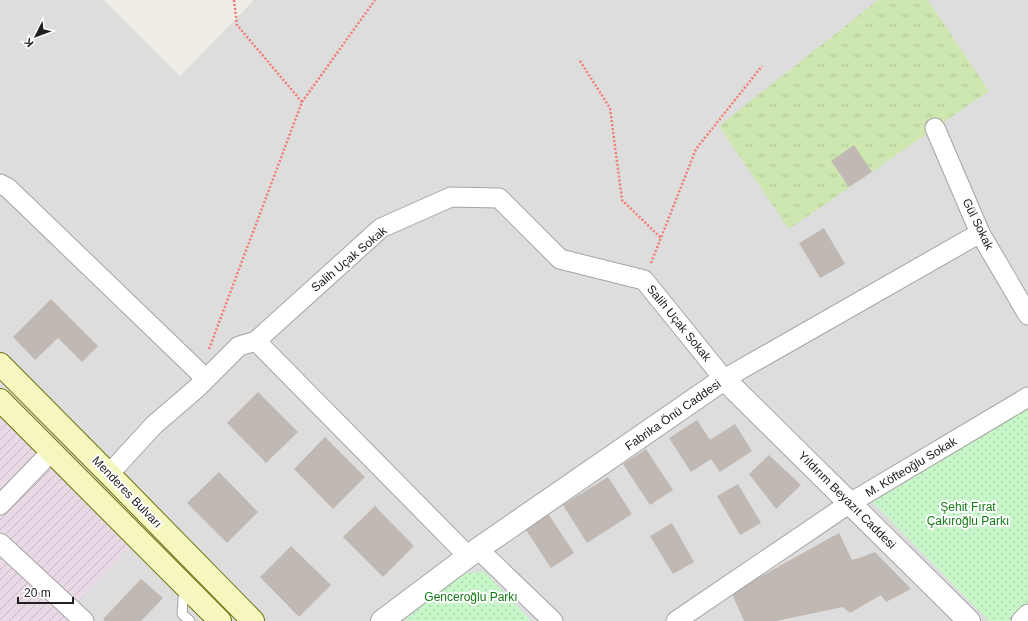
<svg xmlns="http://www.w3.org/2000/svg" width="1028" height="621" viewBox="0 0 1028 621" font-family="Helvetica,sans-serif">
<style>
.residential{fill:#dedddd}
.industrial{fill:url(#industrial-furrows)}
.grass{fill:url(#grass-tufts)}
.park{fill:url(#park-dots)}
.building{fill:#c0b8b3}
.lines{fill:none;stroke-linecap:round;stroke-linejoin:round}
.service-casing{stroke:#a4a4a4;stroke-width:11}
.minor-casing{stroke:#a4a4a4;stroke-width:21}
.tertiary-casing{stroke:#a4a4a4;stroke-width:24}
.secondary-casing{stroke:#6d730b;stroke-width:24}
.path{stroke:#f37c75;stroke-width:2.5;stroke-dasharray:2 2;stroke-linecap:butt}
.service{stroke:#fff;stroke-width:9}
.minor{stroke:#fff;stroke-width:19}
.tertiary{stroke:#fff;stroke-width:22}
.secondary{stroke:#f6f7be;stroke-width:22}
.labels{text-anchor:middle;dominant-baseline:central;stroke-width:4;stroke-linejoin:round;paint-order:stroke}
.street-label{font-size:12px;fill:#202020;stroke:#fff}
.park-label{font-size:12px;fill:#127a15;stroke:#fff}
</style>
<defs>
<pattern id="industrial-furrows" width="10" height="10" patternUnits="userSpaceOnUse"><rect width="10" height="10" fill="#e9d9e6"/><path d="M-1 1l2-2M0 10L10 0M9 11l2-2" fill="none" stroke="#c8bac5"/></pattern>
<pattern id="grass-tufts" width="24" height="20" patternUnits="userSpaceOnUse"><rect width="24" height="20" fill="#cee7b0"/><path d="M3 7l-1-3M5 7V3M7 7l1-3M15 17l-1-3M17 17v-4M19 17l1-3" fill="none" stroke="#b1c697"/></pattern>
<pattern id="park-dots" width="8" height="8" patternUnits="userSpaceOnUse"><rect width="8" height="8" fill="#c7f7c9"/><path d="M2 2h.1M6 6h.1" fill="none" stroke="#abd3ac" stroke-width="1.8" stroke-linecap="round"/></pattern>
</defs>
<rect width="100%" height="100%" fill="#f0ede7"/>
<path class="residential" d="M0 0H104L180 76 254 0H1028V621H0Z"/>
<path class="industrial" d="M0 416 135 540 70 611 79 621H0Z"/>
<path class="grass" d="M878 0H928L989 91 789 229 719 126Z"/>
<g class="park">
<path d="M1028 408V603L1010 621H989L873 502Z"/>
<path d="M485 572 531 621H404L462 573Z"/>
</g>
<g class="building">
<path d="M854 145 872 172 849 187 831 161Z"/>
<path d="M824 228 845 264 820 278 799 243Z"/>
<path d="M51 299 98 346 82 362 58 338 35 360 13 337Z"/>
<path d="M258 392 298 432 266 463 227 423Z"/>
<path d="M697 420 710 440 735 424 752 451 720 472 711 459 691 472 669 438Z"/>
<path d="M325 437 365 477 333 509 294 469Z"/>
<path d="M646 449 673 490 650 505 623 464Z"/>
<path d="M769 455 801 485 776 509 749 474Z"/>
<path d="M219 472 258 512 227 543 187 503Z"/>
<path d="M608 477 632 514 587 543 563 505Z"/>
<path d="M738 484 761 523 740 535 717 496Z"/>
<path d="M375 506 414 546 383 577 343 537Z"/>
<path d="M547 512 574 553 551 568 524 527Z"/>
<path d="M672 523 694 562 673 574 650 536Z"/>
<path d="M839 533 852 560 862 557 875 552 911 589 886 602 881 595 850 613 843 607 776 621H744L732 594 758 578Z"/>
<path d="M291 546 331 585 299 617 260 577Z"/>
<path d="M141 579 163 598 141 621H105L103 619Z"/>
</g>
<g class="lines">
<g class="service-casing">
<path id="service" d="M184 587 182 614 190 621"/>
</g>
<g class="minor-casing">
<g id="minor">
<path d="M935 128 980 233 1028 315"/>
<path d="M0 184 8 188 200 373"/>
<path d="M256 341 468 556"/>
<path d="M109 474 154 425 197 388 239 346 256 341 381 228 451 197 499 198 560 259 644 280 724 379 980 233"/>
<path d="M0 505 52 451"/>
<path d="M0 543 84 621"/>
<path d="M478 549 553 621"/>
<path d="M676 621 850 503 1028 397"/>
<path d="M1021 621 1028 614"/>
</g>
</g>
<g class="tertiary-casing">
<path id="tertiary" d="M382 621 478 549 724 379 969 621"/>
</g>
<g class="secondary-casing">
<g id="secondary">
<path d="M0 364 109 474 253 621"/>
<path d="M0 400 220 621"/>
</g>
</g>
<g class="path">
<path d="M234 0 237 25 302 102"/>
<path d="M580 61 610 108 622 200 661 238"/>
<path d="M651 263 696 149 762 66"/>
<path d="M209 349 302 102 375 0"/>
</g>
<use href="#service" class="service"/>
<use href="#minor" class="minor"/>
<use href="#tertiary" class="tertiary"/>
<use href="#secondary" class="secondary"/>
</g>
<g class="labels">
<g class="street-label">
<text transform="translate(978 224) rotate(64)">Gül Sokak</text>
<text transform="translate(349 259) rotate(-40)">Salih Uçak Sokak</text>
<text transform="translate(679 323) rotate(51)">Salih Uçak Sokak</text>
<text transform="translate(673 415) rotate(-35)">Fabrika Önü Caddesi</text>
<text transform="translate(911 467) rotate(-31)">M. Köfteoğlu Sokak</text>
<text transform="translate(127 492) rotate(46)">Menderes Bulvarı</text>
<text transform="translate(847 500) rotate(45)">Yıldırım Beyazıt Caddesi</text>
</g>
<g class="park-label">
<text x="968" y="507">Şehit Fırat<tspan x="968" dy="14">Çakıroğlu Parkı</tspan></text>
<text x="471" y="597">Genceroğlu Parkı</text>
</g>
</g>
<g transform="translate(36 36) rotate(228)" stroke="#ffffff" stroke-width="3" paint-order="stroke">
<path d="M0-3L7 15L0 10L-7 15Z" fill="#202020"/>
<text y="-6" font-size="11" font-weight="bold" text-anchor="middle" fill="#202020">K</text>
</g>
<path d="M18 597v6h55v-6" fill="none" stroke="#202020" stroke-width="2"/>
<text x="24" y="597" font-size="12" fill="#202020" stroke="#ffffff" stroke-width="3" paint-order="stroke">20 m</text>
</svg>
